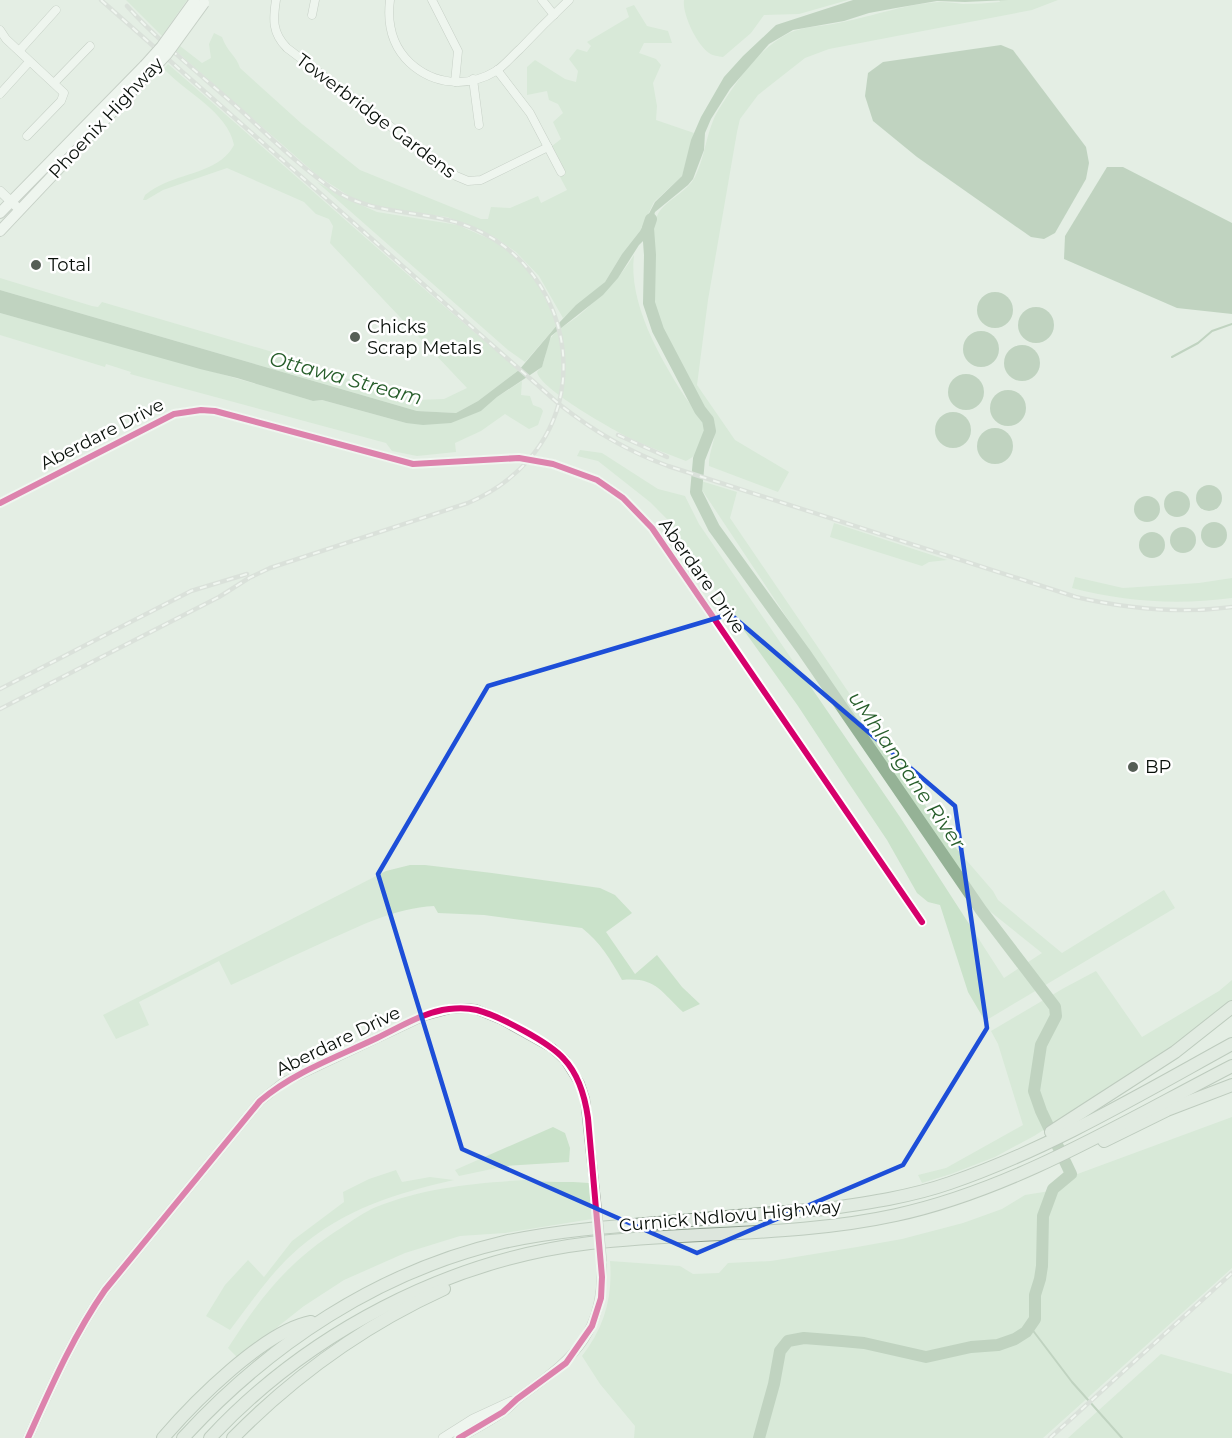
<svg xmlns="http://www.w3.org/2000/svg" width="1232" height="1438" viewBox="0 0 1232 1438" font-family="Montserrat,sans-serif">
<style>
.green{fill:#cae2ca}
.water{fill:#95b296}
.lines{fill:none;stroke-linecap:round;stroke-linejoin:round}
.stream{stroke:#95b296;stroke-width:2}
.river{stroke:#95b296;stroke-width:12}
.minor-casing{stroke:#a3aba3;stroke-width:9}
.tertiary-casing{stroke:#a3aba3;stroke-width:10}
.secondary-casing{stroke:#a3aba3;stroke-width:12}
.primary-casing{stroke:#8fa090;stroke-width:14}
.minor{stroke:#fbfcfb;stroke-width:8}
.tertiary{stroke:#fbfcfb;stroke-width:9}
.secondary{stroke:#fbfcfb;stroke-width:10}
.primary{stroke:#dde6dd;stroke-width:12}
.rail-casing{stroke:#cfd1cf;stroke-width:4.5}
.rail{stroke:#fff;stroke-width:2;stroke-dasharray:7;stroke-linecap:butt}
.tertiary-bridge-casing{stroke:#a3aba3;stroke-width:10;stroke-linecap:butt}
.secondary-bridge-casing{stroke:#a3aba3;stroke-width:12;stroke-linecap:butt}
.tertiary-bridge{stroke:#fbfcfb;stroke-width:9}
.secondary-bridge{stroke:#fbfcfb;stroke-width:10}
.cycleway-casing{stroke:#fff;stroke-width:10}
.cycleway{stroke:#d6006c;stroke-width:6}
.marked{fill:none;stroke:#1d4ed8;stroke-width:4.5;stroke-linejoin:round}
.poi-dot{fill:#565e56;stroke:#fff;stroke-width:2}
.labels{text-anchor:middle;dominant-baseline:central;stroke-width:5;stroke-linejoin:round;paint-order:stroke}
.street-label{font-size:18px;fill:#09100a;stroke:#fff}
.poi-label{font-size:18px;fill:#09100a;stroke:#fff;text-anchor:start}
.water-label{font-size:20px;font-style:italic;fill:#275e2b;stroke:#fff}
</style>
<rect width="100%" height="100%" fill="#e4eee4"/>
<g class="green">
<path d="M126 0H187L162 36Z"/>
<path d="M684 0H848L799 14 764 15 751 33 723 57C718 56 713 56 709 53 697 45 682 14 684 0Z"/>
<path d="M999 0H1058L1032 10 829 49 805 58 758 95 740 119 737 132 708 300 697 385 735 440 789 472 778 492 709 466C708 452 718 437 714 422 712 411 701 405 695 397 688 387 685 375 680 364 670 344 654 325 651 302 649 283 649 228 659 212 669 198 687 192 695 177 706 155 706 130 719 109 736 82 759 48 789 33 803 26 827 26 843 22 873 16 909 3 941 2 948 2 956 3 963 4 975 4 988 3 1000 2Z"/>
<path d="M634 5 647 26 668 31 672 43H644L639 53 656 59 661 65 653 83 657 106 656 120 694 133 682 176 654 202 640 231 622 254 605 282 563 318 539 276 516 252 493 236 447 217 388 210 365 204 349 196 318 176 176 51 180 46 202 63 211 58 209 44 214 33 222 37C227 52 236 55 240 68L302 124 360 170 481 219H488L491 207 510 208 538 196 541 203 567 190 559 175 565 172 552 146 561 139 553 122 563 113 558 104 549 100 547 91 527 95V67L535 60 565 79 576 82 578 71 569 59 577 49 587 52 591 46 587 42 629 17 626 8Z"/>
<path d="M168 64C285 166 400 270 519 370L478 401 456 413 417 411 0 290V278L92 306 98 307 102 302 320 366 319 370 417 400 444 399 467 388 330 243 333 226 329 219 316 214 304 202 227 168 163 190 146 200H143L145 195C151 190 158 186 165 183 188 173 222 169 234 145 228 112 185 92 164 69Z"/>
<path d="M317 182 345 198 377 212 458 225 501 244 526 267 540 288 558 324 525 362 508 350Z"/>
<path d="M634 255C628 303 660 358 685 397 691 406 700 414 704 423 705 438 701 454 686 461 669 454 651 448 634 440 616 432 540 389 537 372 548 362 544 349 551 338 556 330 569 323 577 317 599 298 619 280 634 255Z"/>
<path d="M0 313C104 342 209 369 313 401L322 400 406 423 481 411 497 397 522 381 521 395 530 396 533 405 541 408 543 411 538 425 529 429 505 414 481 431 455 443 456 452 417 456 392 451 386 443 130 374 131 372 106 364 105 367 0 335Z"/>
<path d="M580 450 602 453 658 489 685 496 699 524 900 817 1004 978 1042 953 982 905 863 732 702 490 701 481 737 492 730 518 949 840 993 891 998 900 1062 953 1164 890 1175 908 985 1021 968 992 940 905 928 902 917 893 887 840 848 782 798 706 702 572 671 523 650 502 598 461 577 456Z"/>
<path d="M834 523 947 560 929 562 922 566 830 537Z"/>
<path d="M1075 577 1123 588 1199 583 1232 578V598C1178 605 1125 602 1072 588Z"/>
<path d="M410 865H425L492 873 600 888 615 895 632 913 606 932 635 974 657 955 682 987 700 1004 683 1012C660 991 656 977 622 980 611 960 600 942 582 928L484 915 438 913 434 906C395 908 360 926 324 942 293 956 262 971 231 985L219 961 139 1002 149 1025 116 1039 103 1015 386 871Z"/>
<path d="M1096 971 1142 1037 1219 991 1232 980V1002L1181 1043 1034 1136 995 1157 951 1174 922 1183 918 1175 946 1168 1023 1125 998 1044 991 1031 1064 988Z"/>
<path d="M1232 1117V1268L1043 1438H634L635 1426 600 1384 582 1356C604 1328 613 1297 610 1261L680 1266 693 1274 719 1273 728 1263 771 1261 857 1247 902 1239 963 1223 1002 1209 1025 1195 1056 1190 1072 1176Z"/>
<path d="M553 1127 565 1133 570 1148 569 1162 506 1166 459 1176 455 1170Z"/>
<path d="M396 1170 402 1182 430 1177 454 1180C396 1193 345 1209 299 1248 272 1271 252 1301 230 1330L206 1316 225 1285 248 1260 264 1277 292 1241 344 1202 343 1192 369 1179Z"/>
<path d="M525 1180C547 1183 568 1181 589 1183L592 1219 505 1233 460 1236 405 1253 344 1280 304 1306 238 1358 228 1348C262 1295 288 1262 341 1228 352 1221 364 1212 376 1207 423 1188 475 1183 525 1180Z"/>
<path d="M1161 1354 1232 1374V1438H1068Z"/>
</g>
<g class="water">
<path d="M853 0H1008L965 2 937 1 896 8 869 13 844 21 793 30 769 44 730 89 711 119 705 133 704 150 693 179 688 185 655 212 648 236 639 245 618 278 603 295 551 336 542 367 497 397 481 411 451 423 423 425 406 423 322 400 313 401 237 378 200 369 0 313V290L417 411 456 413 478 401 519 370 558 324 576 305 605 282 622 254 640 231 655 202 682 176 691 140 701 117 724 77 743 56 776 25Z"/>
<path d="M1001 45 1013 50 1086 147 1089 163 1086 179 1055 233 1044 239 1031 237 917 157 873 121 865 96 868 73 883 62Z"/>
<path d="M1107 167H1123L1232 223V314L1177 308 1064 259 1065 236Z"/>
<circle cx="995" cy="310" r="18"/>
<circle cx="1036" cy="325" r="18"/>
<circle cx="981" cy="349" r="18"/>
<circle cx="1022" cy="363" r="18"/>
<circle cx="966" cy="392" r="18"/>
<circle cx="1008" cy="408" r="18"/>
<circle cx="953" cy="430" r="18"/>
<circle cx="995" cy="446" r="18"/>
<circle cx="1209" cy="498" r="13"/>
<circle cx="1177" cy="504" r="13"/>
<circle cx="1147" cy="509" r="13"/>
<circle cx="1214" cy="535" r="13"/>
<circle cx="1183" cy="540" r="13"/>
<circle cx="1152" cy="545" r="13"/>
</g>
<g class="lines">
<g class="stream">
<path d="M1172 357 1198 343 1212 331 1232 324"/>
<path d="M1035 1319 1031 1328 1072 1382 1122 1438"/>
</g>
<path class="river" d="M651 219 648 228 650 255 649 303 658 330 700 410 708 420 710 431 699 459 696 492 714 528 804 652 981 910 1055 1007 1056 1016 1041 1045 1034 1091 1041 1111 1071 1174 1053 1189 1043 1216 1042 1266 1040 1279 1035 1295V1319L1026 1332 1015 1339 998 1345 971 1347 926 1357 864 1343 842 1341 804 1338 788 1341 780 1351 774 1384 759 1438"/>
<g class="minor-casing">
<g id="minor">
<path d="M276 0C273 19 272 33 287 48L456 176 468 181 481 180 548 147"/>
<path d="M390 0C387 24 392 46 410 63 434 85 468 88 496 71 505 65 512 56 520 49 536 32 552 16 569 0"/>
<path d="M432 0 458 51 455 82"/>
<path d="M542 0 554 15"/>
<path d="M312 15 315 0"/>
<path d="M0 30 6 39 64 93 61 101 27 136"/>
<path d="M19 51 56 10"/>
<path d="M497 70 530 113 561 172"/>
<path d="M473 79 479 125"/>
<path d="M54 83 90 46"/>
<path d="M0 94 29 62"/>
<path d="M0 503 174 414 201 410 215 411 413 464 519 458 553 464 597 480 623 498 652 528 922 922"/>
</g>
</g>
<g class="tertiary-casing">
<g id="tertiary">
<path d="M0 191 20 210"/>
<path d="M28 1438C51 1387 73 1336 105 1290L260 1101 284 1082 424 1016 450 1009 463 1008 475 1009 500 1019 552 1048 565 1060 580 1084 585 1099 597 1210"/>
<path d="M443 1438 473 1419 512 1401"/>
<path d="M459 1438C473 1430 489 1422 503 1412 510 1407 516 1399 524 1394 578 1355 603 1332 602 1262"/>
</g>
</g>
<g class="secondary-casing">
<g id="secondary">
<path d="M0 213 145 65"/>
<path d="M0 231 152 70"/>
</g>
</g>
<g class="primary-casing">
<g id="primary">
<path d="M1051 1132 1175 1052 1232 1007"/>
<path d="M1104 1141 1167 1110 1232 1085"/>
<path d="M163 1438C194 1402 264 1331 311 1322"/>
<path d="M183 1438C269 1344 379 1271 504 1242 555 1231 606 1227 658 1223 713 1218 769 1213 825 1209 867 1203 910 1197 950 1183 1049 1149 1141 1094 1232 1044"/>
<path d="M210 1438C308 1333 447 1260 590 1243 692 1231 796 1237 896 1215 1015 1189 1125 1121 1232 1066"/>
<path d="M233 1438C294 1376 365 1325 444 1289"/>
</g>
</g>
<use href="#minor" class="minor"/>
<use href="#tertiary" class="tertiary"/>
<use href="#secondary" class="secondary"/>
<use href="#primary" class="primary"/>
<g class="rail-casing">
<g id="rail">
<path d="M101 0 559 404C593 431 627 451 668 466L1076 597C1128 609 1179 614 1232 607"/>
<path d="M618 435 667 457"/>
<path d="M0 689 191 591 247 574"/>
<path d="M0 709 219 597 249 578 270 568 468 503C515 483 551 445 561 394 575 318 530 243 455 222 414 210 371 214 334 190 299 166 268 135 237 107 200 74 160 43 127 6"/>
<path d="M1050 1438 1232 1273"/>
</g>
</g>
<use href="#rail" class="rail"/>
<g class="tertiary-bridge-casing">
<path id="tertiary-bridge" d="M597 1210 602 1262"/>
</g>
<g class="secondary-bridge-casing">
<g id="secondary-bridge">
<path d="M145 65 162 46 195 0"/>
<path d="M152 70 167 54 204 3"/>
</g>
</g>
<use href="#tertiary-bridge" class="tertiary-bridge"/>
<use href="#secondary-bridge" class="secondary-bridge"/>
<g class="cycleway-casing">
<g id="cycleway">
<path d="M0 503 174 414 201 410 215 411 413 464 519 458 553 464 597 480 623 498 652 528 922 922"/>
<path d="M28 1438C51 1387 73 1336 105 1290L260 1101C294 1072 337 1057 377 1038 400 1027 424 1012 449 1009 458 1008 468 1008 477 1010 499 1016 549 1042 564 1059 579 1075 585 1097 588 1118L602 1277 601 1298 592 1326 566 1363 517 1399 503 1412 459 1438"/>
</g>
</g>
<use href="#cycleway" class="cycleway"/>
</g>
<path d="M0 0H1232V1438H0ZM730 614 955 806 987 1028 903 1165 697 1253 462 1149 378 874 488 686Z" fill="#e4eee4" fill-opacity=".55" fill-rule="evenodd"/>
<path class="marked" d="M730 614 955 806 987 1028 903 1165 697 1253 462 1149 378 874 488 686Z"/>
<g class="poi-dot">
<circle cx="36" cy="265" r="6"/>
<circle cx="355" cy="337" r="6"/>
<circle cx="1133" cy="767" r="6"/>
</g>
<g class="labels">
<g class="street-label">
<text transform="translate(376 116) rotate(37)">Towerbridge Gardens</text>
<text transform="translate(106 118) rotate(-47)">Phoenix Highway</text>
<text transform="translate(102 434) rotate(-27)">Aberdare Drive</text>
<text transform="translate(702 576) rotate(55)">Aberdare Drive</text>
<text transform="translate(338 1041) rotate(-26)">Aberdare Drive</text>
<text transform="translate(730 1216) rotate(-5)">Curnick Ndlovu Highway</text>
</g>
<g class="poi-label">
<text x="48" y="265">Total</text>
<text x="367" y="327">Chicks<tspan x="367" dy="21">Scrap Metals</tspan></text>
<text x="1145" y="767">BP</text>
</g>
<g class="water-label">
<text transform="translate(346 378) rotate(15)">Ottawa Stream</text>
<text transform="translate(907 770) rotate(55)">uMhlangane River</text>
</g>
</g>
</svg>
